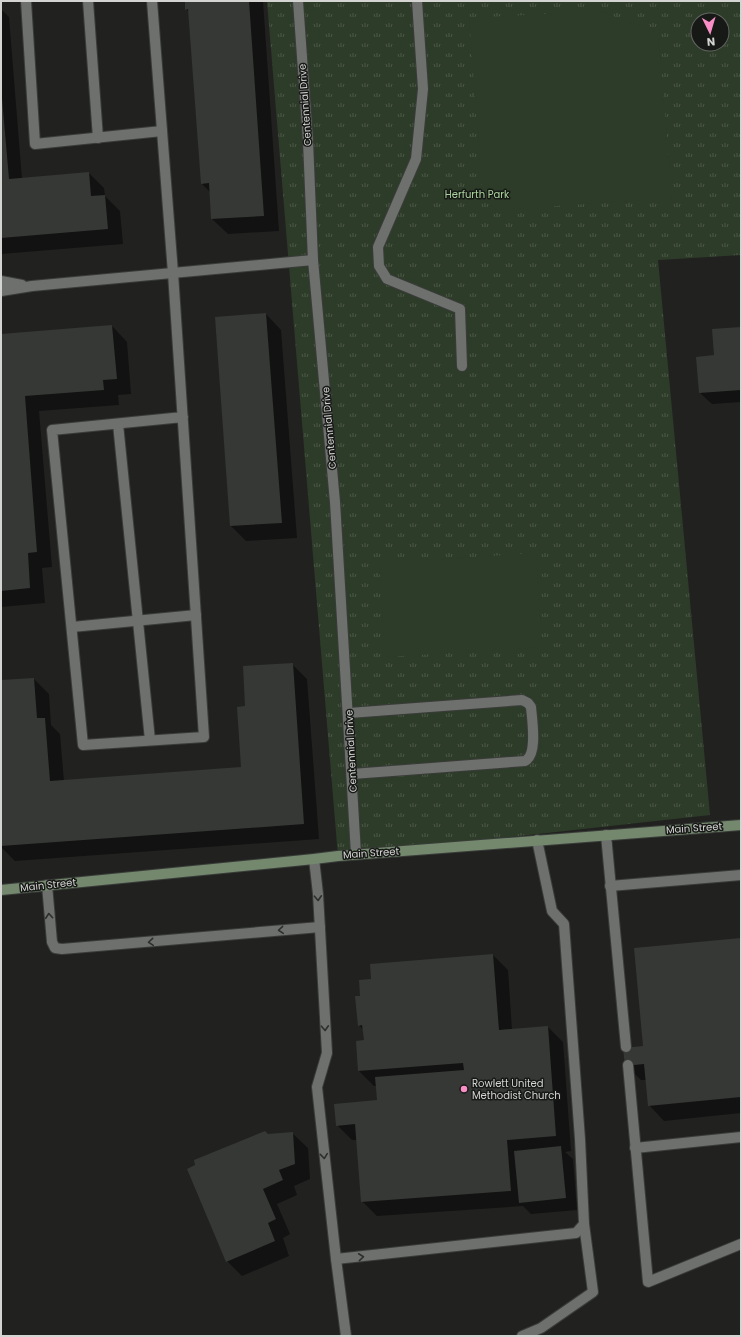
<svg xmlns="http://www.w3.org/2000/svg" width="742" height="1337" viewBox="0 0 742 1337" font-family="Poppins,sans-serif">
<style>
.park{fill:url(#park-tufts);fill-rule:evenodd}
.pitch{fill:#2d3c28}
.shadow{fill:#0007}
.building{fill:#363835}
.lines{fill:none;stroke-linecap:round;stroke-linejoin:round}
.lane-casing{stroke:#3a3c3a;stroke-width:12}
.street-casing{stroke:#3a3c3a;stroke-width:12}
.secondary-casing{stroke:#3a3c3a;stroke-width:12}
.lane{stroke:#6e706e;stroke-width:10}
.street{stroke:#6e706e;stroke-width:10}
.secondary{stroke:#73886d;stroke-width:10}
.oneway{stroke:#2d2f2d}
.poi-dot{fill:#fa8fc7;stroke:#171917;stroke-width:1.5}
.labels{text-anchor:middle;dominant-baseline:central;stroke-width:3;stroke-linejoin:round;paint-order:stroke}
.street-label{font-size:10px;fill:#d4d5d3;stroke:#171917}
.park-label{font-size:10px;fill:#aad39d;stroke:#171917}
.poi-label{font-size:10px;fill:#d4d5d3;stroke:#171917;text-anchor:start}
</style>
<defs>
<pattern id="park-tufts" width="24" height="20" patternUnits="userSpaceOnUse"><rect width="24" height="20" fill="#2d3c28"/><path d="M3 7l-1-3M5 7V3M7 7l1-3M15 17l-1-3M17 17v-4M19 17l1-3" fill="none" stroke="#4b5746"/></pattern>
</defs>
<rect width="100%" height="100%" fill="#212220"/>
<path class="park" d="M267 1H741V255L658 260 710 815 338 856ZM698 20H722V44H698Z"/>
<g class="pitch">
<path d="M599 11 658 33 672 198 496 210 483 198 469 18Z"/>
<path d="M536 553 542 647 385 657 379 563Z"/>
</g>
<g class="shadow">
<path d="M1 1 2 10 9 17 22 179 89 173 104 188 105 196 120 211 123 244 1 254Z"/>
<path d="M186 1H263L279 231 228 234 212 219 211 193 202 184 190 13 186 9Z"/>
<path d="M266 314 281 330 297 538 246 541 231 526Z"/>
<path d="M112 326 127 342 131 394 118 395 119 405 39 411 52 567 42 568 45 603 1 607V335Z"/>
<path d="M741 328V402L712 404 700 393 715 356Z"/>
<path d="M292 664 307 679 319 839 15 861 1 847V688L34 679 49 694 51 725 60 734 64 781 242 768 246 707Z"/>
<path d="M741 939V1113L664 1121 649 1105 646 1080H641L626 1065 644 1047Z"/>
<path d="M493 955 508 970 512 1030 548 1027 563 1042 571 1151 565 1152 573 1159 577 1210 531 1214 523 1206 377 1216 362 1201 357 1140H352L337 1125 378 1101 377 1086H374L359 1071 365 1041 364 1031 359 1025 362 997 372 980Z"/>
<path d="M292 1133 308 1148 310 1179 294 1186 297 1195 277 1204 290 1234 283 1238 289 1256 242 1276 227 1261 267 1135Z"/>
</g>
<g class="building">
<path d="M185 1H249L264 216 211 219 209 183 201 184 188 9 185 10Z"/>
<path d="M1 98H2L9 179 89 172 91 196 105 195 108 229 1 238Z"/>
<path d="M266 313 282 523 230 526 215 317Z"/>
<path d="M112 325 117 379 103 380 104 390 25 396 37 552 28 553 30 588 1 591V334Z"/>
<path d="M741 327V390L699 393 696 357 714 355 712 329Z"/>
<path d="M293 663 304 824 1 846V680L34 678 37 718H45L50 781 241 767 237 707 245 706 243 666Z"/>
<path d="M741 938V1097L648 1106 644 1064 625 1066 623 1048 643 1046 634 948Z"/>
<path d="M493 954 499 1030 548 1026 556 1136 507 1140 511 1191 361 1202 355 1124 336 1126 334 1104 377 1100 375 1077 464 1070 463 1063 358 1071 356 1041 364 1040 362 1025 358 1026 355 996H360L359 980 371 979 370 964Z"/>
<path d="M265 1131 268 1134 293 1132 295 1164 279 1170 283 1180 263 1189 276 1219 268 1223 275 1241 226 1262 187 1169 195 1165 194 1160Z"/>
<path d="M561 1146 566 1198 519 1203 514 1151Z"/>
</g>
<g class="lines">
<g class="lane-casing">
<g id="lane">
<path d="M26 1 35 144 162 131"/>
<path d="M88 1 98 138"/>
<path d="M152 1 173 273 204 737 83 745 52 430 183 417"/>
<path d="M417 1 423 89 416 159 378 247 379 266 387 279 460 309 462 366"/>
<path d="M1 281 22 285"/>
<path d="M1 291 32 286 313 260"/>
<path d="M118 424 150 740"/>
<path d="M72 627 196 615"/>
<path d="M349 713 522 700 528 703 531 707C532 720 538 755 525 761L352 774"/>
<path d="M606 835 626 1047"/>
<path d="M314 859 318 894 327 1053 317 1087 336 1259 576 1233 584 1224 580 1139 564 924 552 911 537 840"/>
<path d="M47 885 52 942 55 948 62 949 320 927"/>
<path d="M610 886 741 875"/>
<path d="M628 1065 648 1282 741 1244"/>
<path d="M635 1148 741 1137"/>
<path d="M336 1259 346 1336"/>
<path d="M522 1336 541 1328 593 1292 584 1224"/>
</g>
</g>
<g class="street-casing">
<path id="street" d="M298 1 308 141 313 260 335 502 356 854"/>
</g>
<g class="secondary-casing">
<path id="secondary" d="M1 890 314 859 338 856 741 825"/>
</g>
<use href="#lane" class="lane"/>
<use href="#street" class="street"/>
<use href="#secondary" class="secondary"/>
</g>
<defs><path id="oneway-chevron" d="M-2-3.5L2.5 0L-2 3.5" fill="none" stroke-width="1.6" stroke-linecap="round" stroke-linejoin="round"/></defs>
<g class="oneway">
<use href="#oneway-chevron" transform="translate(318 898) rotate(87)"/>
<use href="#oneway-chevron" transform="translate(49 916) rotate(-95)"/>
<use href="#oneway-chevron" transform="translate(281 930) rotate(175)"/>
<use href="#oneway-chevron" transform="translate(151 942) rotate(175)"/>
<use href="#oneway-chevron" transform="translate(325 1028) rotate(87)"/>
<use href="#oneway-chevron" transform="translate(324 1156) rotate(84)"/>
<use href="#oneway-chevron" transform="translate(361 1257) rotate(-6)"/>
</g>
<circle class="poi-dot" cx="464" cy="1089" r="4"/>
<g class="labels">
<g class="street-label">
<text transform="translate(305 105) rotate(-94)">Centennial Drive</text>
<text transform="translate(329 428) rotate(-95)">Centennial Drive</text>
<text transform="translate(351 751) rotate(-93)">Centennial Drive</text>
<text transform="translate(694 828) rotate(-4)">Main Street</text>
<text transform="translate(371 853) rotate(-4)">Main Street</text>
<text transform="translate(48 885) rotate(-6)">Main Street</text>
</g>
<g class="park-label">
<text x="477" y="194">Herfurth Park</text>
</g>
<g class="poi-label">
<text x="472" y="1083">Rowlett United<tspan x="472" dy="12">Methodist Church</tspan></text>
</g>
</g>
<rect width="742" height="1337" fill="none" stroke="#d4d5d3" stroke-width="4"/>
<g transform="translate(710 32) rotate(175)"><circle r="19" fill="#171917" stroke="#636462"/>
<path d="M0-3L7 15L0 10L-7 15Z" fill="#fa8fc7"/>
<text y="-6" font-size="11" font-weight="bold" text-anchor="middle" fill="#d4d5d3">N</text>
</g>
</svg>
